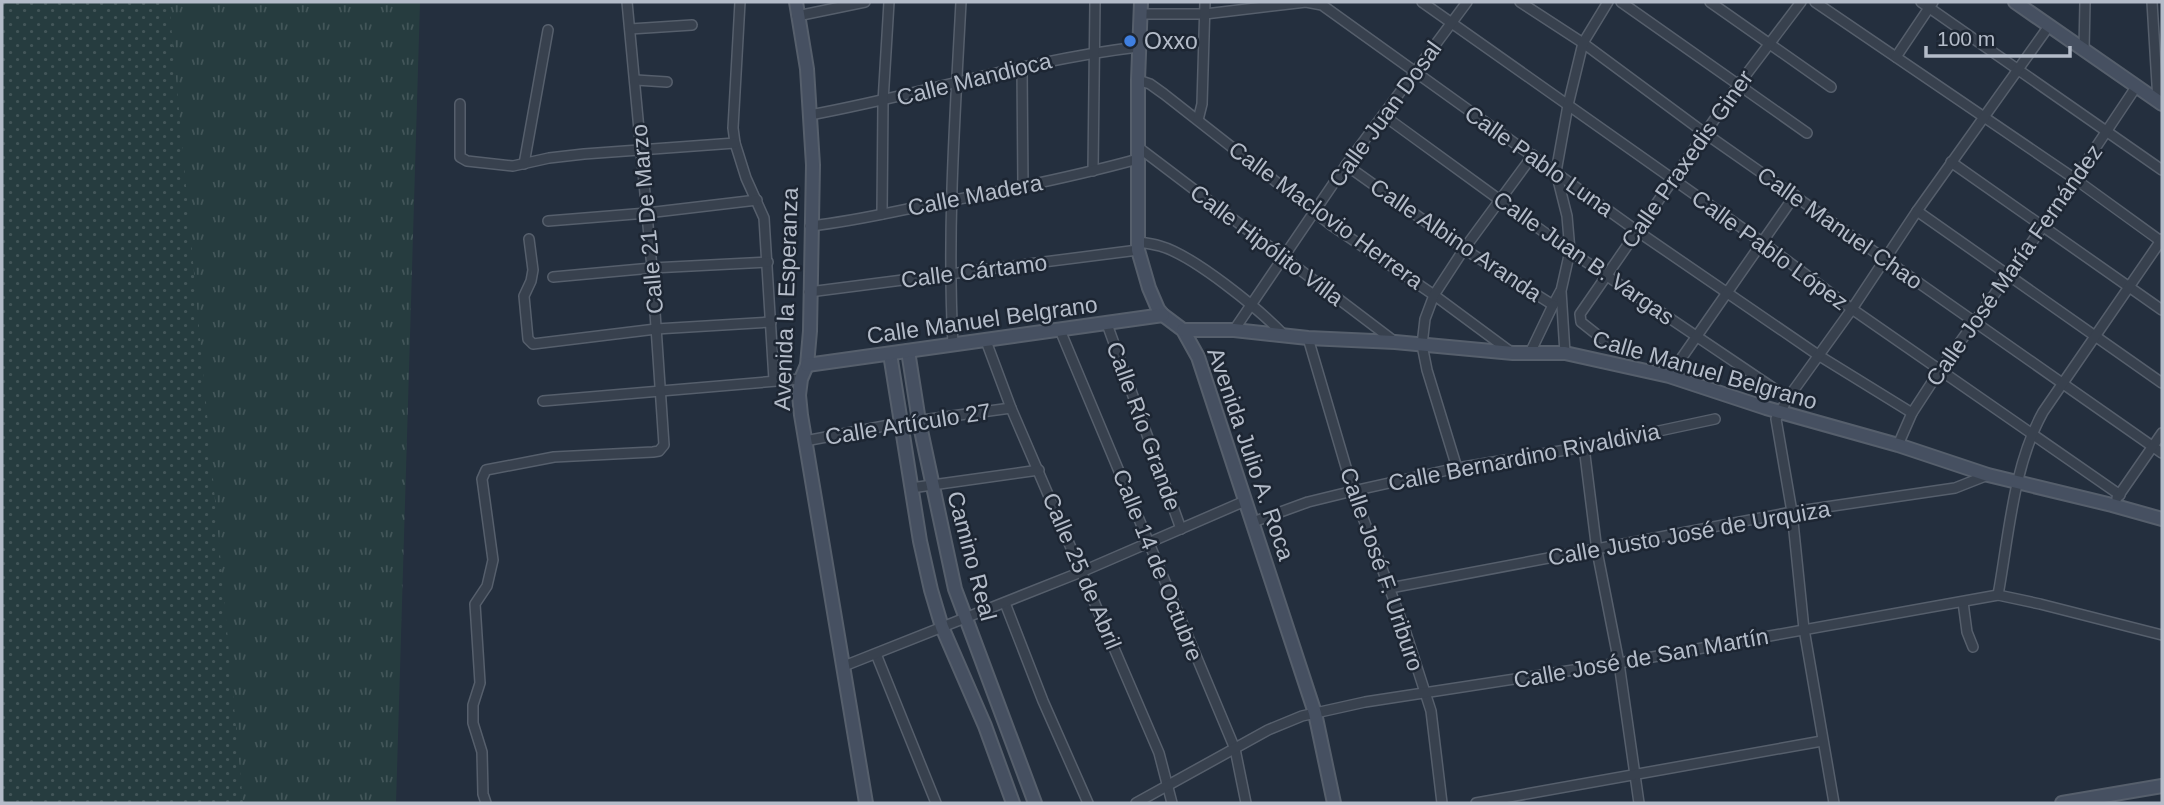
<svg xmlns="http://www.w3.org/2000/svg" width="2164" height="805" viewBox="0 0 2164 805" font-family="Arial,sans-serif">
<style>
.grass{fill:url(#grass-tufts)}
.park{fill:url(#park-dots)}
.lines{fill:none;stroke-linecap:round;stroke-linejoin:round}
.street-casing{stroke:#565f6c;stroke-width:12}
.secondary-casing{stroke:#565f6c;stroke-width:16}
.street{stroke:#38414e;stroke-width:9}
.secondary{stroke:#465061;stroke-width:12}
.shop-dot{fill:#3f7fe0;stroke:#1d2633;stroke-width:2.5}
.labels{text-anchor:middle;dominant-baseline:central;stroke-width:5;stroke-linejoin:round;paint-order:stroke}
.poi-label{font-size:23px;fill:#b4bcc9;stroke:#1d2633;text-anchor:start}
.street-label{font-size:23px;fill:#b4bcc9;stroke:#1d2633}
</style>
<defs>
<pattern id="grass-tufts" width="24" height="20" patternUnits="userSpaceOnUse" patternTransform="scale(1.75)"><rect width="24" height="20" fill="#263c3f"/><path d="M3 7l-1-3M5 7V3M7 7l1-3M15 17l-1-3M17 17v-4M19 17l1-3" fill="none" stroke="#435659"/></pattern>
<pattern id="park-dots" width="8" height="8" patternUnits="userSpaceOnUse" patternTransform="scale(1.75)"><rect width="8" height="8" fill="#263c3f"/><path d="M2 2h.1M6 6h.1" fill="none" stroke="#435659" stroke-width="1.8" stroke-linecap="round"/></pattern>
</defs>
<rect width="100%" height="100%" fill="#242f3e"/>
<path class="grass" d="M2 2H420L396 803H2Z"/>
<path class="park" d="M2 2H169L243 803H2Z"/>
<g class="lines">
<g class="street-casing">
<g id="street">
<path d="M740 2 733 128 735 143 746 178 764 218 774 380"/>
<path d="M1422 2 1762 242 1852 309 2120 495"/>
<path d="M1520 2 1583 43 1706 134 2162 453"/>
<path d="M1621 2 1807 133"/>
<path d="M1710 2 1831 87"/>
<path d="M1815 2 2075 179 2162 242"/>
<path d="M1921 2 2162 170"/>
<path d="M2152 2 2158 101"/>
<path d="M1140 14H1205L1306 2 1322 5 1637 231 1818 355 1912 413"/>
<path d="M797 16 865 2"/>
<path d="M630 29 692 25"/>
<path d="M2084 50 2085 2"/>
<path d="M1896 57 1933 2"/>
<path d="M1022 68 1023 186"/>
<path d="M636 80 667 82"/>
<path d="M1138 80 1150 84 1164 94 1331 225 1434 295 1511 352"/>
<path d="M460 104V157L467 161 513 166 549 158 584 154 735 143"/>
<path d="M810 115C920 95 1027 60 1138 47"/>
<path d="M1383 115 1570 251 1788 398"/>
<path d="M1198 120 1202 104 1205 2"/>
<path d="M1138 147 1394 341"/>
<path d="M1951 162 2162 310"/>
<path d="M524 164 548 30"/>
<path d="M1346 165 1464 249 1553 305 1560 292"/>
<path d="M1093 171 1095 2"/>
<path d="M1917 211 2162 383"/>
<path d="M882 214 883 102 889 2"/>
<path d="M548 221 647 213 757 200"/>
<path d="M810 226C850 222 888 213 927 205 998 192 1069 178 1138 159"/>
<path d="M529 239 533 270 531 281 524 296 528 339 533 344 656 329 771 322"/>
<path d="M1139 242C1146 243 1153 244 1160 246 1193 255 1259 309 1284 335"/>
<path d="M553 277 652 268 768 262"/>
<path d="M809 292 1138 250"/>
<path d="M1107 324 1181 529"/>
<path d="M1060 330 1235 749 1246 803"/>
<path d="M1234 330 1346 165 1467 2"/>
<path d="M1308 338 1353 491 1405 630 1431 711 1442 803"/>
<path d="M986 341 1011 408 1159 753 1172 803"/>
<path d="M953 345C947 230 955 116 961 2"/>
<path d="M1610 345 1581 322 1580 314 1739 84 1801 2"/>
<path d="M1530 353 1553 305"/>
<path d="M1565 353 1561 291 1570 251 1567 216 1556 172 1568 105 1583 43 1608 2"/>
<path d="M1669 376 1795 195"/>
<path d="M543 401 801 379"/>
<path d="M805 441 900 423 1011 408"/>
<path d="M1898 445 1912 413 1940 370 2042 228 2136 87"/>
<path d="M1584 447 1597 551 1619 663 1639 803"/>
<path d="M1457 468 1427 370 1422 345 1425 319 1434 295 1464 249 1533 155"/>
<path d="M911 488 1039 470"/>
<path d="M2117 498 2162 433"/>
<path d="M1253 522 1308 502 1353 491 1457 468 1584 447 1715 419"/>
<path d="M1390 588 1792 512 1955 488 1988 475"/>
<path d="M1998 595C2009 535 2013 466 2043 412L2162 239"/>
<path d="M1963 602 1967 632 1973 647"/>
<path d="M1005 603 1043 701 1088 803"/>
<path d="M876 654 936 803"/>
<path d="M844 666 1081 572 1245 501"/>
<path d="M486 803 483 794 482 752 473 723V705L480 683 475 604 487 586 493 560 482 479 486 470 554 457 653 452 659 451 664 445 652 268 627 2"/>
<path d="M1136 803 1268 730 1302 716 1365 702 1619 663 1998 595 2040 604 2162 635"/>
<path d="M1476 803 1822 741"/>
<path d="M1834 803 1804 629 1792 512 1776 419 1788 398 1852 309 1917 211 2049 26"/>
</g>
</g>
<g class="secondary-casing">
<g id="secondary">
<path d="M796 2 807 69 813 165 810 331 807 365 801 379 799 395 801 415 866 803"/>
<path d="M1141 2 1138 80V250L1149 288 1158 309 1163 315 1183 330 1198 357 1315 713 1334 803"/>
<path d="M2015 2 2162 104"/>
<path d="M1183 330H1234L1308 338 1395 342 1513 353H1565L1669 376 1766 408 1898 445 1988 475 2112 505 2162 519"/>
<path d="M908 351 919 421 955 589 1035 803"/>
<path d="M890 354 920 541 931 590 942 627 985 726 1013 803"/>
<path d="M807 365 1163 315"/>
<path d="M2062 803 2162 786"/>
</g>
</g>
<use href="#street" class="street"/>
<use href="#secondary" class="secondary"/>
</g>
<circle class="shop-dot" cx="1130" cy="41" r="7"/>
<g class="labels">
<g class="poi-label">
<text x="1144" y="41">Oxxo</text>
</g>
<g class="street-label">
<text transform="translate(974 79) rotate(-14)">Calle Mandioca</text>
<text transform="translate(1385 114) rotate(-54)">Calle Juan Dosal</text>
<text transform="translate(1687 159) rotate(-55)">Calle Praxedis Giner</text>
<text transform="translate(1539 161) rotate(35)">Calle Pablo Luna</text>
<text transform="translate(975 195) rotate(-11)">Calle Madera</text>
<text transform="translate(1326 215) rotate(36)">Calle Maclovio Herrera</text>
<text transform="translate(647 219) rotate(-95)">Calle 21 De Marzo</text>
<text transform="translate(1840 228) rotate(35)">Calle Manuel Chao</text>
<text transform="translate(1456 240) rotate(34)">Calle Albino Aranda</text>
<text transform="translate(1267 245) rotate(37)">Calle Hipólito Villa</text>
<text transform="translate(1770 250) rotate(36)">Calle Pablo López</text>
<text transform="translate(1584 258) rotate(35)">Calle Juan B. Vargas</text>
<text transform="translate(2014 265) rotate(-55)">Calle José María Fernández</text>
<text transform="translate(974 271) rotate(-7)">Calle Cártamo</text>
<text transform="translate(786 299) rotate(-88)">Avenida la Esperanza</text>
<text transform="translate(982 320) rotate(-8)">Calle Manuel Belgrano</text>
<text transform="translate(1705 370) rotate(16)">Calle Manuel Belgrano</text>
<text transform="translate(908 424) rotate(-9)">Calle Artículo 27</text>
<text transform="translate(1144 426) rotate(70)">Calle Río Grande</text>
<text transform="translate(1251 454) rotate(71)">Avenida Julio A. Roca</text>
<text transform="translate(1524 457) rotate(-11)">Calle Bernardino Rivaldivia</text>
<text transform="translate(1689 533) rotate(-10)">Calle Justo José de Urquiza</text>
<text transform="translate(972 556) rotate(75)">Camino Real</text>
<text transform="translate(1158 565) rotate(68)">Calle 14 de Octubre</text>
<text transform="translate(1382 569) rotate(71)">Calle José F. Uriburo</text>
<text transform="translate(1082 571) rotate(67)">Calle 25 de Abril</text>
<text transform="translate(1641 658) rotate(-10)">Calle José de San Martín</text>
</g>
</g>
<rect width="2164" height="805" fill="none" stroke="#b4bcc9" stroke-width="7"/>
<path d="M1926 46v10h144v-10" fill="none" stroke="#b4bcc9" stroke-width="3.5"/>
<text x="1937" y="46" font-size="21" fill="#b4bcc9" stroke="#1d2633" stroke-width="5" paint-order="stroke">100 m</text>
</svg>
